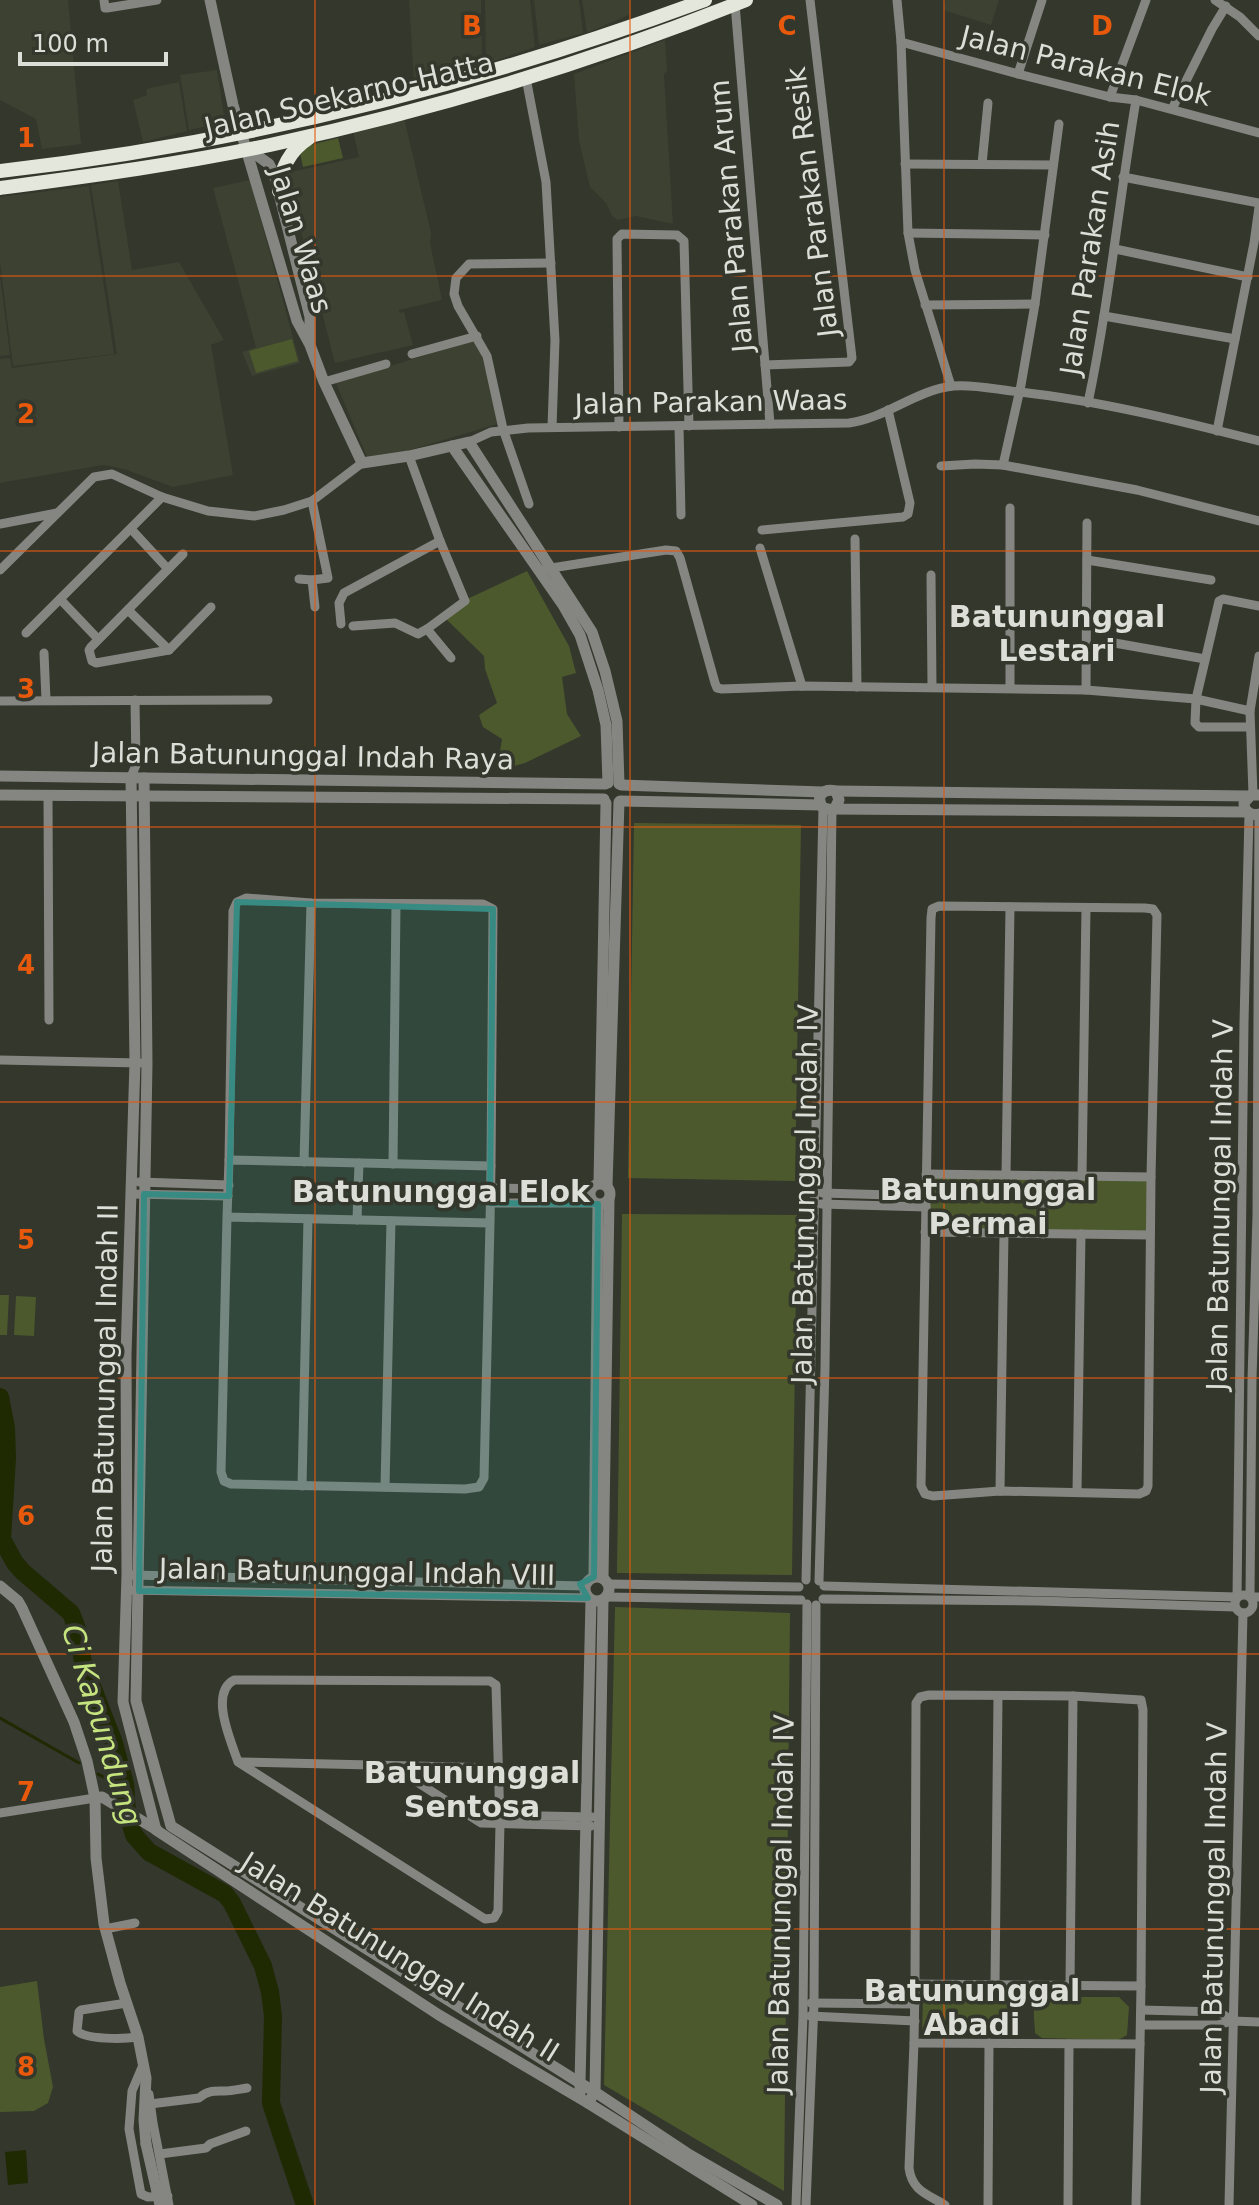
<svg xmlns="http://www.w3.org/2000/svg" width="1259" height="2205" viewBox="0 0 1259 2205" font-family="'DejaVu Sans',sans-serif">
<style>
.built{fill:#3c4131}
.green{fill:#4c592d}
.water{fill:#1f2902}
.lines{fill:none;stroke-linecap:round;stroke-linejoin:round}
.stream{stroke:#1f2902;stroke-width:3}
.river{stroke:#1f2902;stroke-width:18}
.minor{stroke:#858681;stroke-width:9}
.tertiary{stroke:#858681;stroke-width:11}
.trunk{stroke:#e4e8dc;stroke-width:14}
.tertiary-bridge{stroke:#858681;stroke-width:11}
.marked{fill:#388b83;fill-opacity:0.2;stroke:#388b83;stroke-width:6;stroke-linejoin:round}
.grid{fill:none;stroke:#e8590c;stroke-width:2;stroke-opacity:0.55}
.labels{text-anchor:middle;dominant-baseline:central;stroke-width:7;stroke-linejoin:round;paint-order:stroke}
.street-label{font-size:28px;fill:#dcded7;stroke:#33372c}
.neighbourhood-label{font-size:30px;font-weight:bold;fill:#dcded7;stroke:#33372c}
.water-label{font-size:30px;font-style:italic;fill:#c5e37e;stroke:#33372c}
.grid-label{font-size:26px;text-anchor:middle;font-weight:bold;fill:#e8590c;stroke:#33372c;stroke-width:7;stroke-linejoin:round;paint-order:stroke}
</style>
<rect width="100%" height="100%" fill="#33372c"/>
<g class="built">
<path d="M0 0H68L81 144 42 149 36 119 0 100Z"/>
<path d="M409 0H481L482 64 414 81Z"/>
<path d="M485 0H530L535 47 486 64Z"/>
<path d="M534 0H579L583 33 539 45Z"/>
<path d="M582 0H630L631 14 587 33Z"/>
<path d="M946 0H999L991 25 943 10Z"/>
<path d="M665 40 667 71 664 74 673 224 636 216 618 220 612 216 606 203 590 187 579 141 574 74Z"/>
<path d="M217 70 225 122 189 130 180 75Z"/>
<path d="M179 82 187 131 143 142 133 100 147 95 146 89Z"/>
<path d="M404 118 431 233 430 243 442 300 399 310 400 313 404 312 413 345 335 363 286 173 359 157 353 131Z"/>
<path d="M250 180 300 363 252 376 242 352 256 347 213 188Z"/>
<path d="M118 181 132 270 179 262 224 340 211 345 233 475 173 487 124 469 103 465 0 483V359L10 358 12 368 117 354 91 185Z"/>
<path d="M89 186 114 354 13 366 0 262V197Z"/>
<path d="M0 276 10 355 0 356Z"/>
<path d="M477 339 501 423 369 462 336 383Z"/>
</g>
<g class="green">
<path d="M338 138 343 158 303 167 299 148Z"/>
<path d="M292 339 298 361 256 373 249 351Z"/>
<path d="M527 571 569 646 576 673 562 677 567 714 581 736 525 763 497 771 502 739 483 727 479 715 497 703 485 669 484 656 446 619 465 600Z"/>
<path d="M634 823 801 825 795 1181 628 1178Z"/>
<path d="M928 1175 1152 1179 1150 1233 927 1231Z"/>
<path d="M622 1214 797 1215 792 1575 617 1573Z"/>
<path d="M0 1295H9L7 1335H0Z"/>
<path d="M16 1296 36 1297 34 1336 14 1335Z"/>
<path d="M615 1607 790 1613 784 2191 604 2085Z"/>
<path d="M37 1981 44 2039 53 2087 48 2103 34 2111 0 2112V1987Z"/>
<path d="M998 1994 1006 1997C1010 2007 1010 2023 1005 2032L929 2033 922 2030 923 1999 927 1995Z"/>
<path d="M1041 1997H1119L1129 2007 1127 2035 1118 2040 1042 2038 1035 2033C1035 2021 1030 2005 1041 1997Z"/>
</g>
<path class="water" d="M26 2150 28 2183 8 2185 5 2152Z"/>
<g class="lines">
<g class="stream">
<path d="M0 1718 79 1763"/>
<path d="M98 1774 125 1789"/>
</g>
<path class="river" d="M0 1397 6 1428 7 1458 2 1539 15 1563 23 1572 71 1613 79 1634 83 1663 114 1743 125 1784 127 1812 134 1835 149 1852 225 1894 232 1903 263 1966 270 1992 273 2016 271 2103 305 2205"/>
<g class="minor">
<path d="M104 0 105 8H107L157 0"/>
<path d="M897 0 901 42 908 233 915 270 951 386"/>
<path d="M1215 0 1240 17 1259 36"/>
<path d="M735 4 770 424"/>
<path d="M901 42 1018 74 1110 97 1136 100 1259 133"/>
<path d="M1018 74 1042 0"/>
<path d="M526 78 546 182 555 340 552 427"/>
<path d="M1110 97 1146 0"/>
<path d="M1172 109 1212 29 1226 6"/>
<path d="M905 164 1053 165"/>
<path d="M982 164 988 103"/>
<path d="M1123 177 1259 203"/>
<path d="M908 233 1045 235"/>
<path d="M1115 249 1248 277"/>
<path d="M925 305 1035 304"/>
<path d="M1104 316 1235 339"/>
<path d="M412 354 477 336"/>
<path d="M765 365 849 362 852 358 810 0"/>
<path d="M324 382 386 364"/>
<path d="M1088 403C1109 303 1119 201 1136 100"/>
<path d="M679 426 681 515"/>
<path d="M619 427 617 239 622 234 677 235 684 241 689 426"/>
<path d="M1217 431 1254 243 1259 207"/>
<path d="M469 442 491 432 528 428 849 423C886 418 916 390 953 386 975 384 998 390 1020 392 1100 401 1181 421 1259 441"/>
<path d="M1003 465 1021 385 1035 304 1059 124"/>
<path d="M941 466 975 464 1003 465 1137 490 1259 521"/>
<path d="M312 501 328 578 312 580 315 607"/>
<path d="M529 504 503 429 487 356 458 306 454 294 456 278 469 264 551 263"/>
<path d="M0 524 57 513"/>
<path d="M131 529 168 569"/>
<path d="M762 530 903 517 908 514 910 503 888 410"/>
<path d="M855 539 857 687"/>
<path d="M760 548 802 686"/>
<path d="M183 554 91 647 89 650 92 661 96 663 169 650 211 607"/>
<path d="M1087 560 1211 580"/>
<path d="M545 569 666 550 676 551 680 558 715 683 717 688 722 689 802 686 1086 690 1196 699 1250 711"/>
<path d="M0 570 94 477 112 474 162 497 208 511 254 516 284 510 312 501 362 463"/>
<path d="M931 575 932 687"/>
<path d="M299 579 312 580"/>
<path d="M60 599 98 639"/>
<path d="M128 610 169 650"/>
<path d="M341 624 339 603 344 593 440 541"/>
<path d="M353 626 395 623 418 634 427 629 465 601 440 541 409 456"/>
<path d="M427 629 451 658"/>
<path d="M26 633 162 497"/>
<path d="M1109 642 1205 659"/>
<path d="M44 653 46 700"/>
<path d="M1010 688V508"/>
<path d="M1086 690 1087 523"/>
<path d="M0 701 268 700"/>
<path d="M1250 727H1199L1195 723 1196 699 1219 601 1223 599 1259 606"/>
<path d="M131 777 136 765 135 700"/>
<path d="M1253 794 1250 711 1259 656"/>
<path d="M48 796 49 1020"/>
<path d="M1259 815 1257 1216 1252 1379 1250 1597H1259"/>
<path d="M939 906 1145 908 1153 909 1157 915 1151 1177 1148 1486 1146 1491 1139 1494 1000 1491 933 1496 925 1494 921 1486 931 918 932 909Z"/>
<path d="M0 1060 140 1063"/>
<path d="M229 1160 233 911 237 902 246 898 311 903 483 904 493 909 491 1166"/>
<path d="M304 1162 311 903"/>
<path d="M393 1164 396 905"/>
<path d="M926 1174 1151 1177"/>
<path d="M1006 1175 1010 907"/>
<path d="M1082 1176 1086 908"/>
<path d="M139 1182 229 1185"/>
<path d="M491 1188 590 1190"/>
<path d="M822 1193 926 1196"/>
<path d="M131 1194 228 1196"/>
<path d="M490 1203H593"/>
<path d="M821 1204 926 1207"/>
<path d="M227 1217 490 1223 491 1166 229 1160 227 1217 221 1472 224 1481 231 1484 465 1489 479 1487 484 1478 490 1223"/>
<path d="M357 1220 359 1163"/>
<path d="M925 1232 1150 1235"/>
<path d="M1043 1234 1044 1176"/>
<path d="M302 1486 308 1219"/>
<path d="M385 1487 391 1221"/>
<path d="M1000 1491 1004 1233"/>
<path d="M1077 1492 1081 1234"/>
<path d="M132 1575 585 1586"/>
<path d="M806 1580 823 808"/>
<path d="M819 1581 825 1368 832 809"/>
<path d="M609 1584 799 1587"/>
<path d="M824 1586 1237 1597 1244 1023 1249 814"/>
<path d="M126 1590 588 1598"/>
<circle cx="1244" cy="1604" r="9"/>
<path d="M607 1597 801 1600"/>
<path d="M823 1599 1038 1601 1235 1607"/>
<path d="M234 1680 490 1681 496 1685 500 1824 498 1911 494 1918 485 1919 238 1762C231 1741 209 1693 234 1680Z"/>
<path d="M241 1762 499 1768"/>
<path d="M392 1766 481 1823 591 1826"/>
<path d="M0 1813 95 1798"/>
<path d="M500 1815 592 1817"/>
<path d="M105 1929 135 1923"/>
<path d="M915 1984 916 1703 920 1697 929 1695 1073 1696 1141 1700 1143 1710 1141 1986"/>
<path d="M915 1984 1141 1986 1140 2044 914 2043Z"/>
<path d="M995 1985 998 1696"/>
<path d="M1070 1985 1073 1696"/>
<path d="M127 2003 81 2010 79 2012 77 2031C87 2040 124 2039 138 2037"/>
<path d="M811 2003 915 2004"/>
<path d="M1141 2010 1219 2012 1233 2021"/>
<path d="M810 2016 915 2021"/>
<path d="M1141 2025H1217L1233 2021 1259 2022"/>
<path d="M914 2043 909 2168C912 2191 927 2194 945 2205"/>
<path d="M143 2065 132 2091 129 2129 141 2194 148 2197 168 2196"/>
<path d="M149 2094 153 2123 169 2205"/>
<path d="M150 2104 199 2098C208 2090 214 2091 225 2091 232 2091 240 2089 247 2088"/>
<path d="M160 2154 206 2148 210 2144 246 2131"/>
<path d="M796 2205 803 2016 807 1604"/>
<path d="M806 2205 814 2003 816 1605"/>
<path d="M988 2205 989 2043"/>
<path d="M1068 2205 1069 2044"/>
<path d="M1136 2205 1140 2044"/>
<path d="M1229 2205 1243 1613"/>
</g>
<g class="tertiary">
<path d="M210 0 233 105 297 321 310 345 324 382 362 463 409 456 469 442 592 632 605 671 617 721 619 784"/>
<path d="M248 149 269 164 274 174 310 317V343"/>
<path d="M452 446 563 605 580 635 598 690 606 725 608 783"/>
<path d="M0 776 605 784"/>
<path d="M131 777 135 1062 126 1355 127 1575 123 1702 156 1830 439 2015 588 2103 595 2092 580 2083V2098"/>
<path d="M144 778 147 1063 136 1701 171 1826 580 2083"/>
<path d="M621 785 823 792"/>
<path d="M836 791 1249 796"/>
<path d="M0 795 604 799"/>
<path d="M1259 795H1251L1244 803C1244 812 1251 816 1259 814"/>
<path d="M620 801 821 805"/>
<path d="M835 808 839 800 836 791C823 788 815 796 823 808L828 809 1248 812"/>
<path d="M599 1183 606 803"/>
<circle cx="600" cy="1194" r="10"/>
<path d="M607 1186 619 802"/>
<circle cx="597" cy="1589" r="12"/>
<path d="M594 1577 598 1204"/>
<path d="M603 1578 609 1200"/>
<path d="M0 1586 18 1601 22 1608 74 1722 87 1761 95 1798 96 1858 104 1924 120 1983 138 2037 146 2078 144 2120 146 2144"/>
<path d="M603 1600 595 2092 690 2155 777 2205"/>
<path d="M95 1798 102 1797 157 1830"/>
<path d="M580 2083 591 1600"/>
<path d="M588 2103 752 2205"/>
</g>
<g class="trunk">
<path d="M0 171C241 144 478 84 705 0"/>
<path d="M0 188C90 176 181 164 270 145 432 110 592 62 746 0"/>
<path d="M279 191C281 168 289 151 309 138"/>
</g>
<path class="tertiary-bridge" d="M146 2144 160 2205"/>
</g>
<path class="marked" d="M237 902 493 909 490 1203 598 1204 594 1577 580 1584 588 1598 139 1591 144 1194 229 1196Z"/>
<path class="grid" d="M315 0V2205M630 0V2205M944 0V2205M0 276H1259M0 551H1259M0 827H1259M0 1102H1259M0 1378H1259M0 1654H1259M0 1929H1259"/>
<g class="labels">
<g class="street-label">
<text transform="translate(1086 66) rotate(14)">Jalan Parakan Elok</text>
<text transform="translate(349 95) rotate(-13)">Jalan Soekarno-Hatta</text>
<text transform="translate(812 202) rotate(-97)">Jalan Parakan Resik</text>
<text transform="translate(731 216) rotate(-95)">Jalan Parakan Arum</text>
<text transform="translate(301 240) rotate(73)">Jalan Waas</text>
<text transform="translate(1090 248) rotate(-81)">Jalan Parakan Asih</text>
<text transform="translate(711 402) rotate(-1)">Jalan Parakan Waas</text>
<text transform="translate(303 756) rotate(1)">Jalan Batununggal Indah Raya</text>
<text transform="translate(805 1194) rotate(-89)">Jalan Batununggal Indah IV</text>
<text transform="translate(1220 1205) rotate(-89)">Jalan Batununggal Indah V</text>
<text transform="translate(105 1388) rotate(-89)">Jalan Batununggal Indah II</text>
<text transform="translate(357 1572) rotate(1)">Jalan Batununggal Indah VIII</text>
<text transform="translate(781 1904) rotate(-89)">Jalan Batununggal Indah IV</text>
<text transform="translate(1214 1908) rotate(-89)">Jalan Batununggal Indah V</text>
<text transform="translate(400 1957) rotate(32)">Jalan Batununggal Indah II</text>
</g>
<g class="neighbourhood-label">
<text x="1057" y="616">Batununggal<tspan x="1057" dy="34">Lestari</tspan></text>
<text x="988" y="1189">Batununggal<tspan x="988" dy="34">Permai</tspan></text>
<text x="441" y="1191">Batununggal Elok</text>
<text x="472" y="1772">Batununggal<tspan x="472" dy="34">Sentosa</tspan></text>
<text x="972" y="1990">Batununggal<tspan x="972" dy="34">Abadi</tspan></text>
</g>
<g class="water-label">
<text transform="translate(102 1725) rotate(73)">Ci Kapundung</text>
</g>
</g>
<g class="grid-label">
<text x="472" y="35">B</text>
<text x="787" y="35">C</text>
<text x="1102" y="35">D</text>
<text x="26" y="147">1</text>
<text x="26" y="423">2</text>
<text x="26" y="698">3</text>
<text x="26" y="974">4</text>
<text x="26" y="1249">5</text>
<text x="26" y="1525">6</text>
<text x="26" y="1801">7</text>
<text x="26" y="2076">8</text>
</g>
<path d="M20 52v12h146v-12" fill="none" stroke="#dcded7" stroke-width="4"/>
<text x="32" y="52" font-size="24" fill="#dcded7" stroke="#33372c" stroke-width="6" paint-order="stroke">100 m</text>
</svg>
